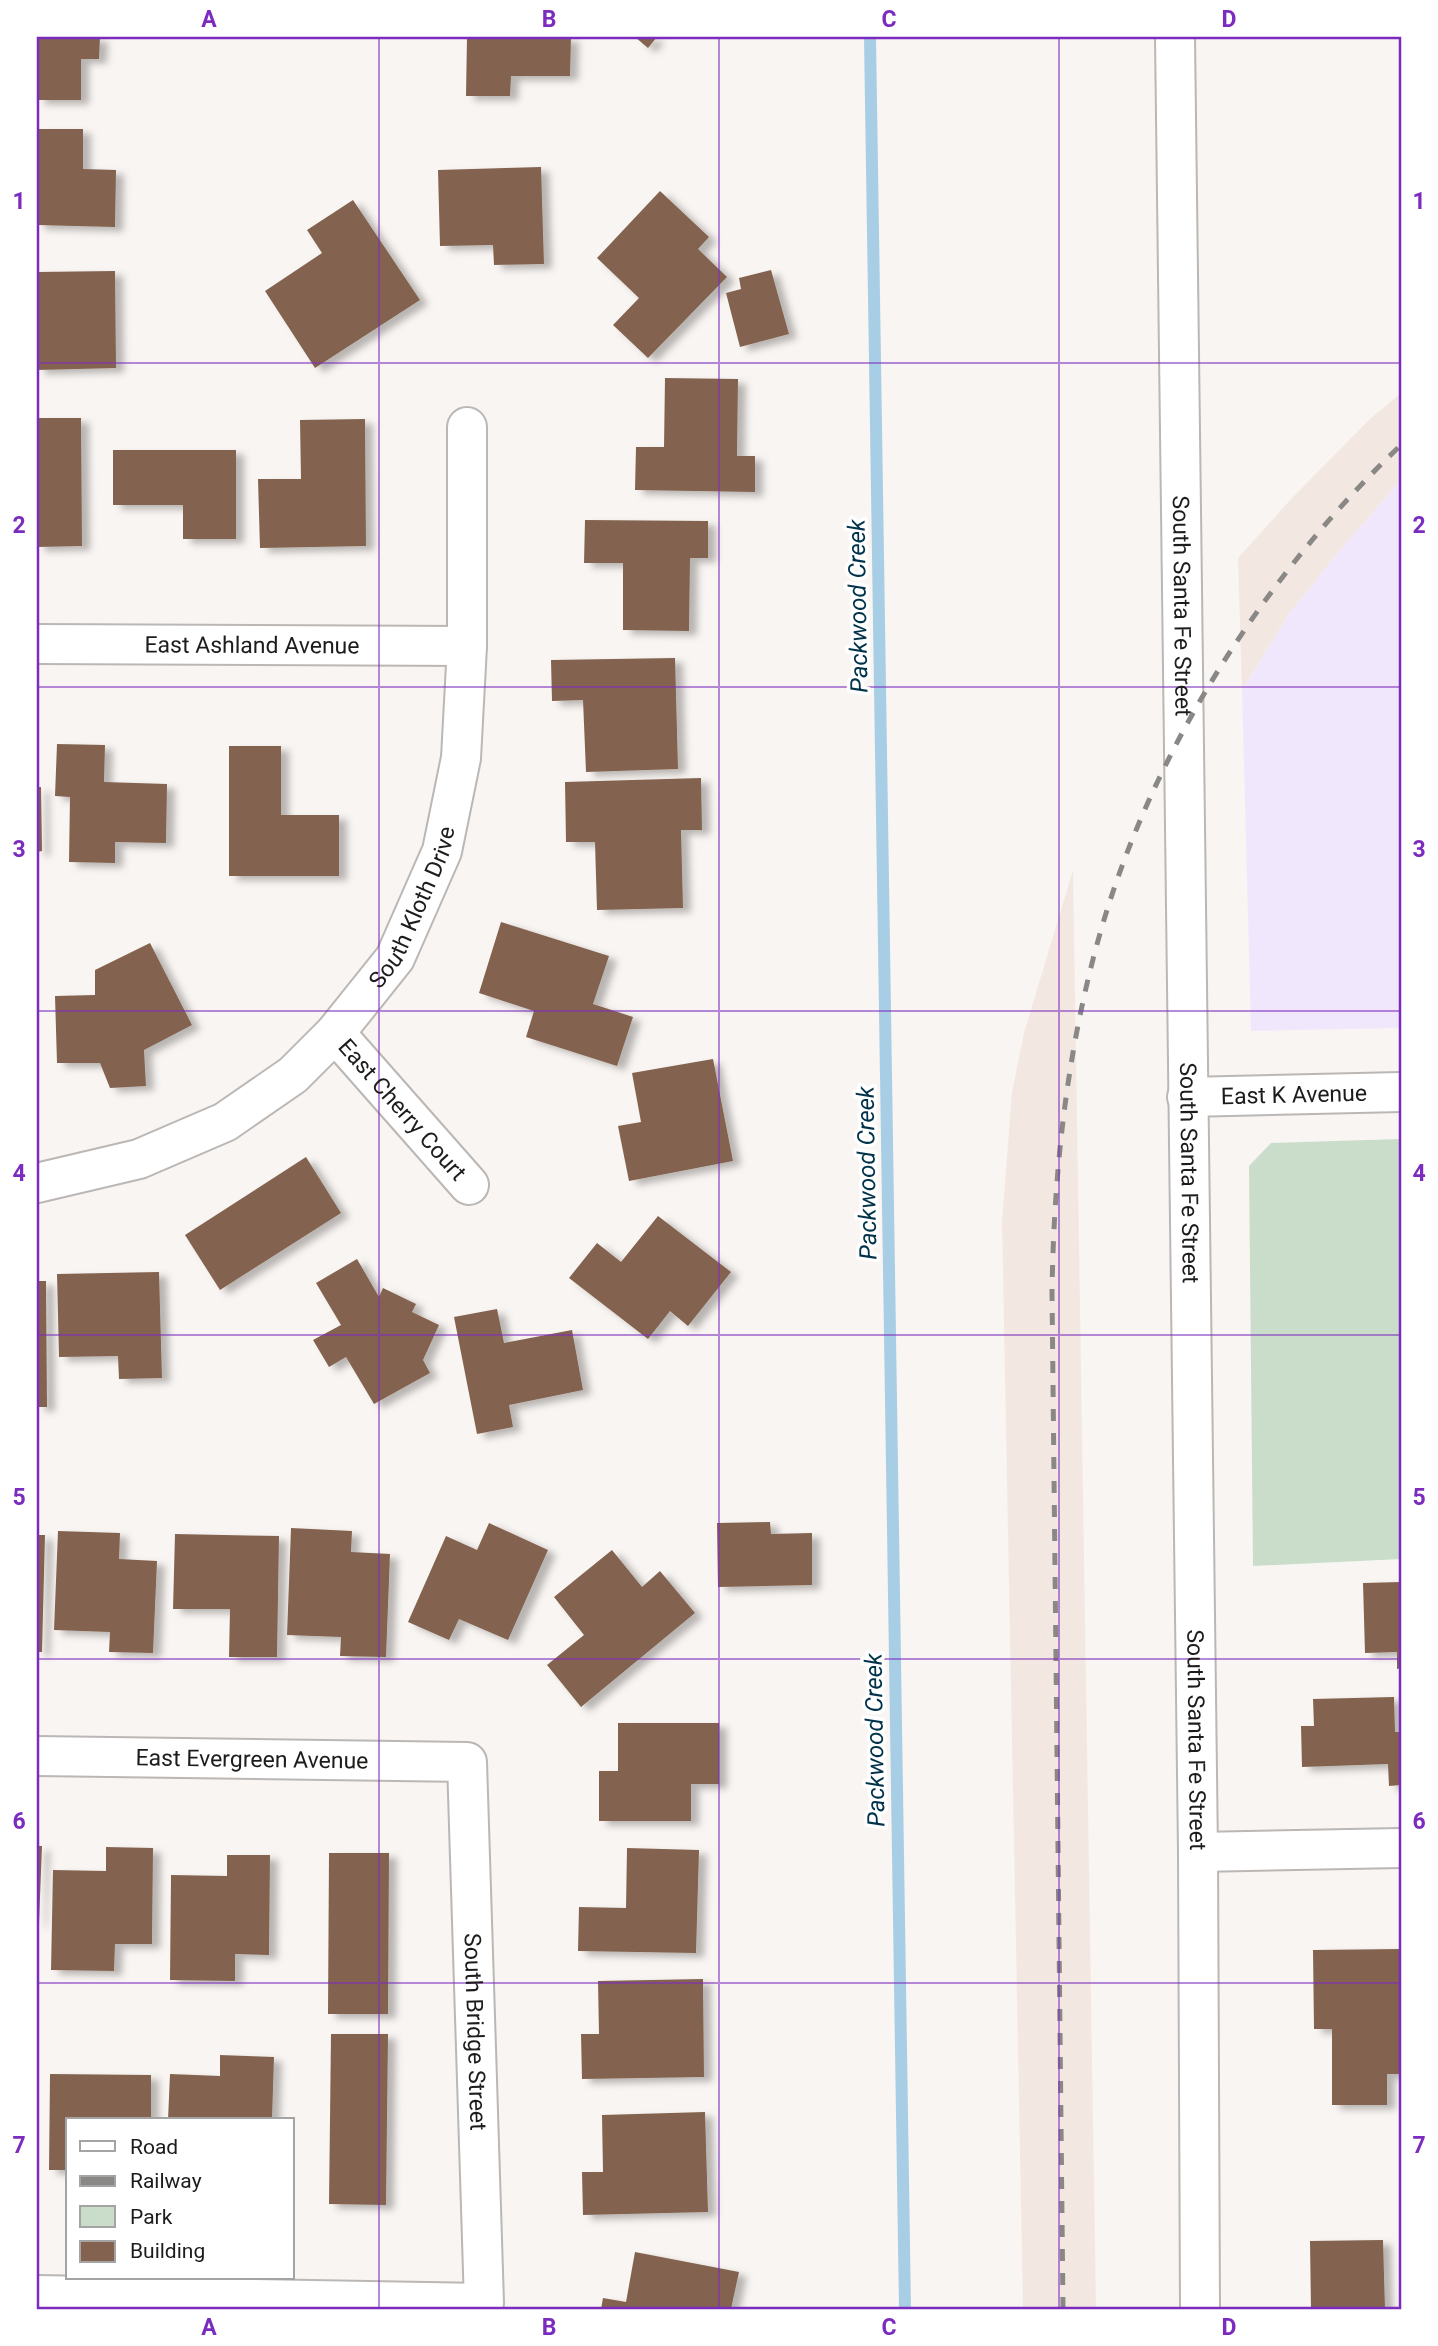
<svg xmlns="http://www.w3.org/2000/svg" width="1438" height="2346" viewBox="0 0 1438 2346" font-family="Roboto,sans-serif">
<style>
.built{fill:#f3e8e1}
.industrial{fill:#f1e7fc}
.green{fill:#c9ddca}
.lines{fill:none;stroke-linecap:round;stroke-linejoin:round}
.stream{stroke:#a8cee5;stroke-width:12}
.building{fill:#83634f;filter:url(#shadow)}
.minor-casing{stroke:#bbb7b5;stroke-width:42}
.minor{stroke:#fff;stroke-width:38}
.rail{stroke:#8a8886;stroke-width:5;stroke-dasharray:12 12;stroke-linecap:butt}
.grid{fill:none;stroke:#7b2cbf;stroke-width:2;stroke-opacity:0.55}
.labels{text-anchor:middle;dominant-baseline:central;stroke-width:7;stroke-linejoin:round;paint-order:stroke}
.street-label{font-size:23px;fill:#1d1c1b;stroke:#fff}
.water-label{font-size:24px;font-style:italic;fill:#00334a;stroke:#fff}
.neatline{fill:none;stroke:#7b2cbf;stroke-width:2.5}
.grid-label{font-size:23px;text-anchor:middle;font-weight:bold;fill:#7b2cbf}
</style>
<defs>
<filter id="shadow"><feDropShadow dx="8" dy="4.5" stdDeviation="3.5" flood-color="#0004"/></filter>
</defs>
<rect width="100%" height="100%" fill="#f9f5f2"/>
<g class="built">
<path d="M1401 393V480L1336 555 1289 614 1242 690 1238 558 1291 499 1371 418Z"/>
<path d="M1073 870 1096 2309H1023L1002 1221 1012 1092 1024 1033Z"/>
</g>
<path class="industrial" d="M1401 480V1028L1251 1031 1242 690 1289 614 1336 555Z"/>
<path class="green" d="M1401 1139V1559L1253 1566 1249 1166 1271 1143Z"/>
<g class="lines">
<path class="stream" d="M870 37 905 2309"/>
</g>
<g class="building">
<path d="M37 37H100L99 59H81V100H37Z"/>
<path d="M467 37H571L570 76H511L510 96H466Z"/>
<path d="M635 37H657L648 48Z"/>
<path d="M37 129H83V169L116 170 115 227 37 225Z"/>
<path d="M541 167 544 264 494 265 493 245 440 246 438 170Z"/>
<path d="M660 191 709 237 698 249 727 277 648 358 613 325 639 298 597 258Z"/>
<path d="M353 200 420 300 315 368 265 291 322 253 307 230Z"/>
<path d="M771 270 789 334 740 347 726 293 741 289 739 278Z"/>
<path d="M115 271 116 368 37 370V272Z"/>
<path d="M665 378 738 379 737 456H755V492L635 490 636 447H664Z"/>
<path d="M37 418H81L82 546 37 547Z"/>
<path d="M365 419 366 546 260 548 258 479H301L300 420Z"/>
<path d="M113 450H236V539H183V505H113Z"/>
<path d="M585 520 708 521V558H690L689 631 623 630V563H584Z"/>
<path d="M675 658 678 769 586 772 583 700 552 701 551 660Z"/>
<path d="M57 744 105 745 104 782 167 784 166 843 115 842V863L69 862 70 797 55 796Z"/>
<path d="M229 746H281V815H339V876H229Z"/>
<path d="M701 778 702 830H681L683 908 597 910 595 842H566L565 782Z"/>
<path d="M37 787H41L42 851 37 852Z"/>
<path d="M501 922 609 956 593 1004 633 1017 617 1066 526 1037 534 1011 479 993Z"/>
<path d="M150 943 192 1025 144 1050 146 1086 110 1088 100 1063H57L55 996 95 995V970Z"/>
<path d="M713 1059 733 1161 629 1181 618 1126 641 1122 632 1073Z"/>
<path d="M306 1157 341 1213 220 1290 185 1235Z"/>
<path d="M658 1216 731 1272 688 1326 670 1311 648 1339 569 1278 597 1243 621 1262Z"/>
<path d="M357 1259 379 1297 383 1288 416 1304 412 1312 439 1325 423 1360 430 1373 374 1404 346 1357 329 1367 313 1340 341 1325 316 1283Z"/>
<path d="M159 1272 162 1378 119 1379 118 1356 59 1357 57 1274Z"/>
<path d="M37 1281H46L47 1407H37Z"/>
<path d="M497 1309 504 1343 572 1330 583 1390 509 1405 513 1427 477 1434 454 1317Z"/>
<path d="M770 1522 771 1534 812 1533V1585L718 1587 717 1523Z"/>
<path d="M489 1523 548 1550 508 1640 459 1619 449 1640 408 1622 446 1536 477 1550Z"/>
<path d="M291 1528 352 1531 351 1552 390 1554 386 1657 340 1656 341 1637 287 1635Z"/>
<path d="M58 1531 120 1533 119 1559 157 1561 153 1653 109 1652 110 1632 54 1630Z"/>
<path d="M175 1534 279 1536 277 1657H229L230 1609H173Z"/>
<path d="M37 1535H45L42 1652H37Z"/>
<path d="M612 1550 642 1587 660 1571 695 1613 581 1707 547 1665 584 1635 554 1597Z"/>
<path d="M1401 1582V1668L1397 1669V1652L1365 1653 1363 1583Z"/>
<path d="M1394 1697 1395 1732H1401V1785L1389 1786 1388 1764 1302 1767 1301 1726H1314L1313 1699Z"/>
<path d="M618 1723H719V1784H691V1821H599V1771H618Z"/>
<path d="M37 1846H42L39 1923H37Z"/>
<path d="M106 1847 153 1848 152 1944H115L114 1971 51 1970 53 1870 106 1871Z"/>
<path d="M627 1848 699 1850 696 1953 578 1951 579 1907 626 1908Z"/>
<path d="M329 1853H389L388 2014H328Z"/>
<path d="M227 1855H270L269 1955 235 1954V1981L170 1980 171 1875 227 1876Z"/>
<path d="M1401 1949V2074H1387V2105H1332V2029H1314L1313 1950Z"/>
<path d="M703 1979 704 2077 582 2079 581 2034H599L598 1981Z"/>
<path d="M331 2034H388L386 2205 329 2204Z"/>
<path d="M220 2055 274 2057 272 2120H168L170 2074 220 2076Z"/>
<path d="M50 2074 151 2075V2120H68V2170H49Z"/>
<path d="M705 2112 708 2212 583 2215 582 2172H603L602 2115Z"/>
<path d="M1383 2240 1385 2309H1311L1310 2241Z"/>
<path d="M635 2252 739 2272 731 2309H601L603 2298 626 2302Z"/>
</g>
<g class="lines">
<g class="minor-casing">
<g id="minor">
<path id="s1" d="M1175 37 1198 1852 1200 2309"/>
<path id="s2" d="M37 644 467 646"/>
<path id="s3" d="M335 1033 469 1185"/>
<path id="s4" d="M1187 1097 1401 1092"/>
<path id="s5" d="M37 1183 139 1159 225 1122 293 1075 335 1033 395 958 442 851 461 758 467 646V427"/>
<path id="s6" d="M37 1756 467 1762 484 2303 37 2295"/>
<path d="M1198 1852 1401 1848"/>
</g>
</g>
<use href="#minor" class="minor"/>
<path class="rail" d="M1063 2309 1052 1291C1054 1169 1067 1048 1101 930 1153 750 1265 574 1401 445"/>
</g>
<path class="grid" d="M379 37V2309M719 37V2309M1059 37V2309M37 363H1401M37 687H1401M37 1011H1401M37 1335H1401M37 1659H1401M37 1983H1401"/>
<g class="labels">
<g class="street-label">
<text stroke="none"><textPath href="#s1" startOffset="569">South Santa Fe Street</textPath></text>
<text stroke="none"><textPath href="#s2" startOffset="215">East Ashland Avenue</textPath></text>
<text stroke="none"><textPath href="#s5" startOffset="490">South Kloth Drive</textPath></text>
<text stroke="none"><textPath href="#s4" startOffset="107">East K Avenue</textPath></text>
<text stroke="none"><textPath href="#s3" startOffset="102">East Cherry Court</textPath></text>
<text stroke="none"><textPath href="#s1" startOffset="1136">South Santa Fe Street</textPath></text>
<text stroke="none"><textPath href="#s1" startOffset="1703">South Santa Fe Street</textPath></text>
<text stroke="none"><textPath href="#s6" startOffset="215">East Evergreen Avenue</textPath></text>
<text stroke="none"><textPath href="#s6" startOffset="700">South Bridge Street</textPath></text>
</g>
<g class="water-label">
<text transform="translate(858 606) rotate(-91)">Packwood Creek</text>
<text transform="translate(867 1173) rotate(-91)">Packwood Creek</text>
<text transform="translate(875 1740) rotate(-91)">Packwood Creek</text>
</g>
</g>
<rect width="1438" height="2346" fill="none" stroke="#ffffff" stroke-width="77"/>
<rect x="66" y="2118" width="228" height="161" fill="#ffffff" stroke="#a5a4a4" stroke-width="2"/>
<rect x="80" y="2141" width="35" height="10" fill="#ffffff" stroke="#a5a4a4" stroke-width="2"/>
<text x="130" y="2154" font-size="21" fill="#1d1c1b">Road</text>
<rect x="80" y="2176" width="35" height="10" fill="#8a8886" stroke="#a5a4a4" stroke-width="2"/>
<text x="130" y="2188" font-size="21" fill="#1d1c1b">Railway</text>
<rect x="80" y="2206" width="35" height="21" fill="#c9ddca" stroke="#a5a4a4" stroke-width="2"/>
<text x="130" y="2224" font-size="21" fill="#1d1c1b">Park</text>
<rect x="80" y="2241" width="35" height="21" fill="#83634f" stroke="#a5a4a4" stroke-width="2"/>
<text x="130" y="2258" font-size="21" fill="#1d1c1b">Building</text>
<rect x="38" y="38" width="1362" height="2270" class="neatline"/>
<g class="grid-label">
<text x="209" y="27">A</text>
<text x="549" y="27">B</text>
<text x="889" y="27">C</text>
<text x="1229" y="27">D</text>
<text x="19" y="209">1</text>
<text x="1419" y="209">1</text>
<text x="19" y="533">2</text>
<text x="1419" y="533">2</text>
<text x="19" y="857">3</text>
<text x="1419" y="857">3</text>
<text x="19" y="1181">4</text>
<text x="1419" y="1181">4</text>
<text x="19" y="1505">5</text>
<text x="1419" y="1505">5</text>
<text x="19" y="1829">6</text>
<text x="1419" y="1829">6</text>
<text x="19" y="2153">7</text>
<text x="1419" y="2153">7</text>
<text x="209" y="2335">A</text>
<text x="549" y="2335">B</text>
<text x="889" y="2335">C</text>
<text x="1229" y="2335">D</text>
</g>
</svg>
